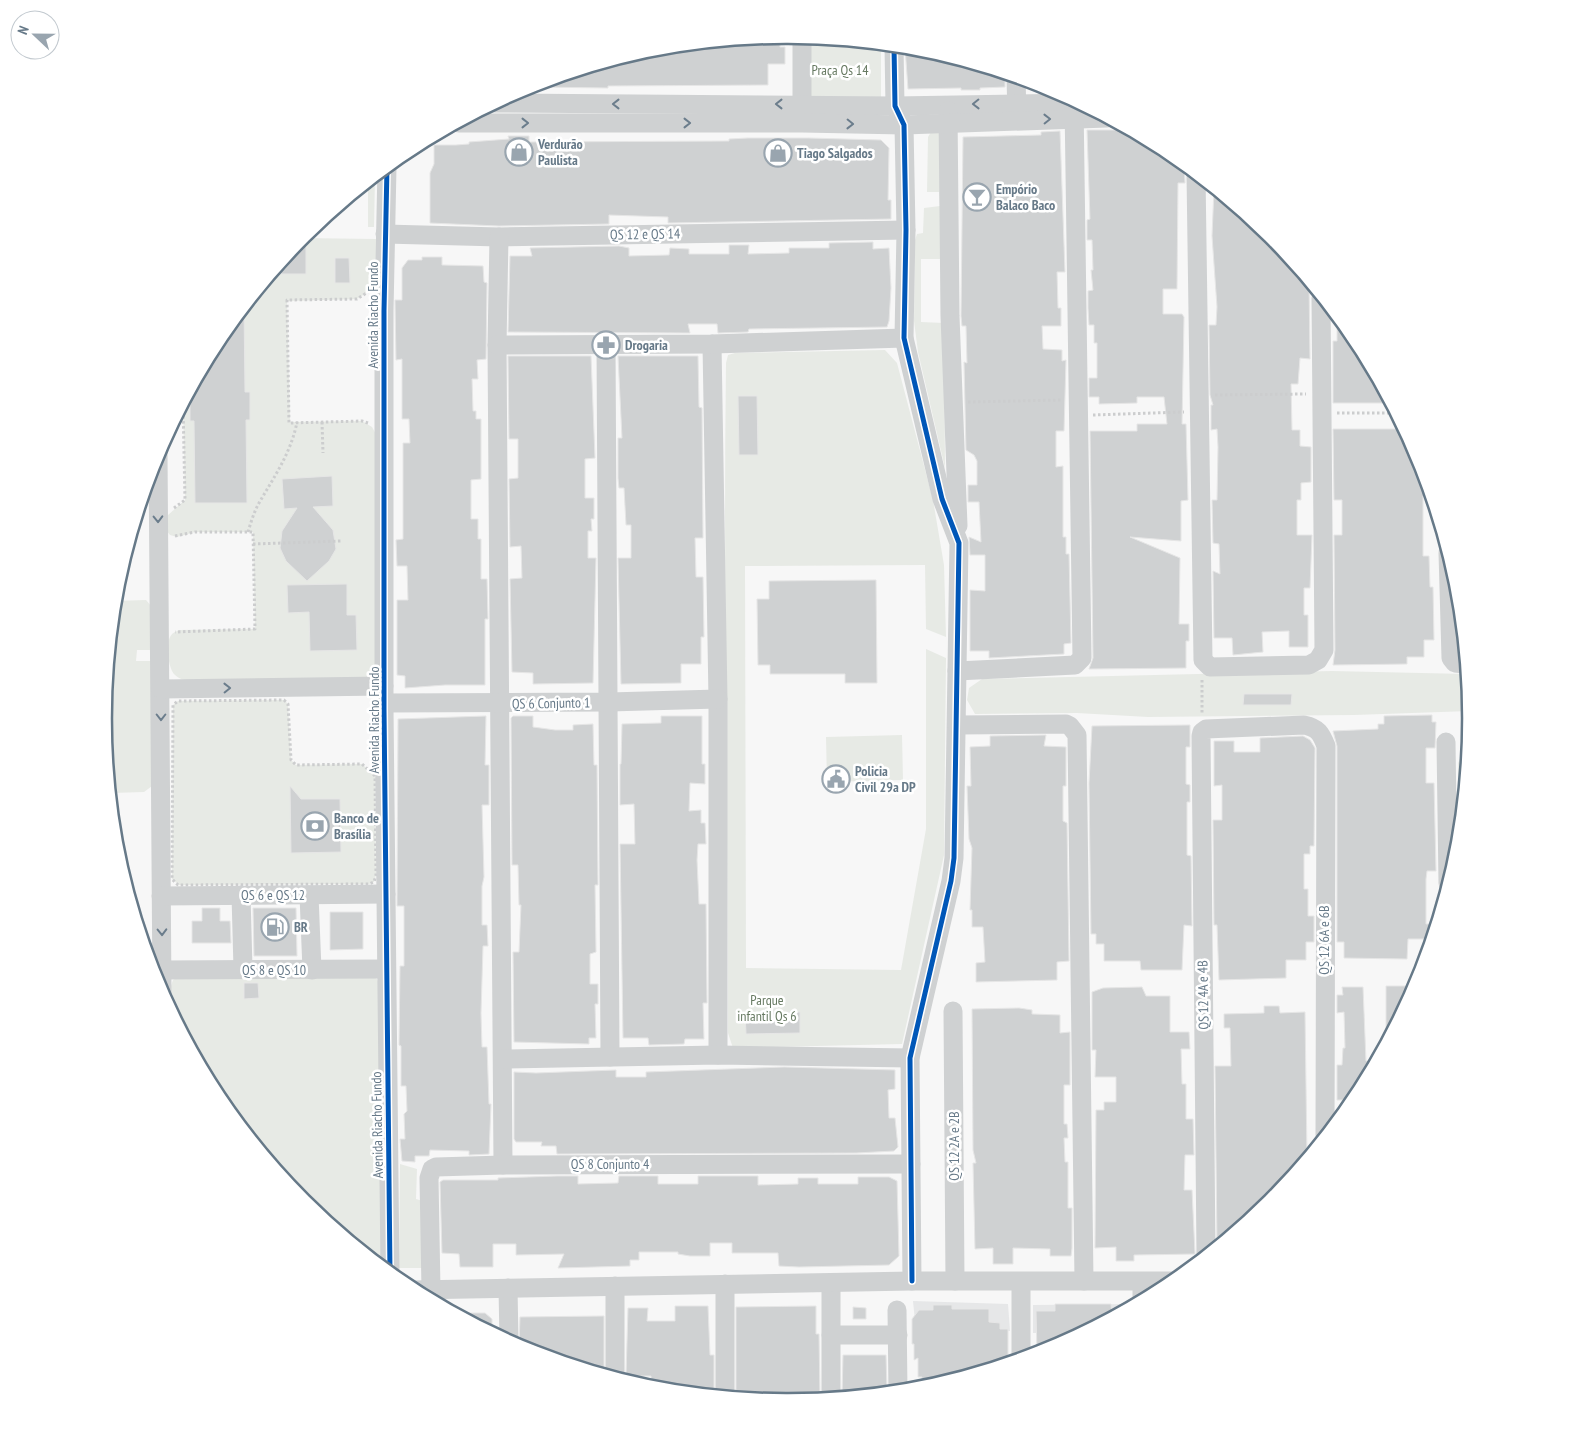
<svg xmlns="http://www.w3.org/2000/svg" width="1574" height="1437" viewBox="0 0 1574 1437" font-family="'PT Sans Narrow',sans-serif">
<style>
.built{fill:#e6e7e8}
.green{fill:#e7eae5}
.building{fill:#cfd1d2;stroke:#e6e6e6}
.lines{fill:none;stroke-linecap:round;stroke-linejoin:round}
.path{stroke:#cccdce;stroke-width:3;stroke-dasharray:2.5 2.5;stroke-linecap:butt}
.minor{stroke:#cfd1d2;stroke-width:19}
.cycleway-casing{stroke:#fff;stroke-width:8}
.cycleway{stroke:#0057b8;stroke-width:5}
.oneway{stroke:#6b7d8c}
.labels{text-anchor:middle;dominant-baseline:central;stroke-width:5;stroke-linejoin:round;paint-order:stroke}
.park-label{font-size:14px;fill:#667961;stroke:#fff}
.poi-label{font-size:14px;font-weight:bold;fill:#667988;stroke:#fff;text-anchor:start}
.street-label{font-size:14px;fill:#667988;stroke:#fff}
.rim{fill:none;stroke:#667988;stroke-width:2.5}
</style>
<rect width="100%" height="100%" fill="#f7f7f7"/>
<g class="built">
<path d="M913 1301 1008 1304 1010 1331H916Z"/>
<path d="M1133 1304 1081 1333H1033V1305Z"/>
</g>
<g class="green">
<path d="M810 37 881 44V100H810Z"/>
<path d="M931 132H939L944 259H921V322L944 323 945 468 918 352 914 321 915 240 917 234 923 233 924 208 940 206 939 192H927L928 137Z"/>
<path d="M375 177 374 227H368V182Z"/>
<path d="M301 238 376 239C376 265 383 285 357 299L287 301 290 422 362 421 372 427 377 436 376 666 374 674 369 678 190 681C185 680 179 679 175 675 168 669 166 645 170 637 172 633 175 632 179 630L255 629 253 532H195L177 537 170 535 166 530 165 523 168 515 185 500 183 405 219 339Z"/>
<path d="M885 350 897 363 933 500 944 565 946 637 926 629 925 565 745 566 746 968 901 970 926 829V649L946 658 944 855 902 1044 733 1048 728 1033C728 809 723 586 726 363L728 355 735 353Z"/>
<path d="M146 600 151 606 152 650H137L136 661H152V786L144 792 111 793 104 718 115 601Z"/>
<path d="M1332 671 1466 674 1470 711 1354 715 1148 717 1077 713 975 714 967 700 969 688 982 679Z"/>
<path d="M284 700 288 704 291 760 296 765 362 764 375 776 376 875 374 882 369 884 179 885 172 879 173 705 178 701Z"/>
<path d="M902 735 903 780 827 782 826 737Z"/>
<path d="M1467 756 1458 844V763L1460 759Z"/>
<path d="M371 975 377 979 379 984 381 1265 303 1202 219 1098 170 1008 171 986 173 980 179 976Z"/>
<path d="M400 1164 417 1169 416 1199 426 1202 425 1268H399Z"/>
</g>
<g class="building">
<path d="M780 36V47H785V64H768V85L608 86V88L538 87 537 83 654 48Z"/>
<path d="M905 47 921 48 1005 74V87L980 88V90H961V88L908 89Z"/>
<path d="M1087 130H1128L1167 150 1184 165 1185 183H1178L1177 289H1163V314H1182L1184 317 1182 424H1186L1188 500 1181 501V541L1130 537 1180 558 1179 624H1189V641H1186V668L1089 669 1093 658 1090 431H1137V424H1167L1164 397H1137V403L1099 404V397H1089V378H1097V343H1094V325H1089L1088 308V291L1093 290 1091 270H1093L1092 240H1087V220L1090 219Z"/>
<path d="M1060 131 1065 272H1057L1058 308H1061V326H1042L1043 349 1062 350V361L1066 360 1064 431H1056V467L1063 466V537H1066V554H1069L1071 643 1064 644V654L989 658V651H970V590L985 591V555H970L969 537 981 542 979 502H968V485H977V461L974 455 966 450 964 362 967 363 966 326H962L961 316 963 137 1041 135V132Z"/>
<path d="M508 136H529V142L729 141V139L748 138H808L881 140 889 148 888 200H891V219L668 223V217L609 215V224L499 226 430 223V173L434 164V145H456L469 144V142L509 139Z"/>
<path d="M1214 189 1270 235 1309 282 1310 359 1300 358 1298 384H1291L1292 430H1300V446L1311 447V482L1301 483V500H1297V535H1312L1310 588H1304V615H1308V647H1289V631L1262 632 1263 652 1233 655 1232 638H1214L1213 571 1220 574 1219 544 1213 543 1212 500H1217L1218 447 1217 429 1211 430V405H1213L1210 395 1209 325H1216L1217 307 1212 236Z"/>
<path d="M306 233V274H281V263Z"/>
<path d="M873 242V249L889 248 891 288 889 321 887 327 749 329 748 332 718 333 717 324H688L690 333 508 332 510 256H532L530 248 619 246 629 248V256L669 255 670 248 689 249V254H729V245H749L748 254 789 253V248H829V243Z"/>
<path d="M422 257H442V265L483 266 484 282 487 283 486 359 477 360 478 379H472L473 411H476V419H481V479L471 480V519H478V539H481V579H487L488 619H485V685H445L405 688V676L397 675V600H408L407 566H397L396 540 403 539V443H410L409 419H402V359L396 360 395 300H402V268L408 260H422Z"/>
<path d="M335 258H349L350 283H335Z"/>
<path d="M244 307 245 392H250V420H246L247 503H195L194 421H190V393L219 339Z"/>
<path d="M1337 317 1355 339 1390 403H1333V341H1337Z"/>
<path d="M508 356H591L595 458 585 459V498H594V519H591L592 531H588V558H596L593 683 533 684V673L512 672 510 579 522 578 521 546 510 547 509 479 518 478V439H509Z"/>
<path d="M618 356H698L699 407 702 408 703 538H695L696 577H703L704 637H701V664H681V683L621 684 618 558H631V525H626L624 488H619L618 478V438H622Z"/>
<path d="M738 396H757L758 455H739Z"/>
<path d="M1333 429H1404L1419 457 1430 496H1423V556H1429L1430 587H1433L1434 640H1424V657H1407V664L1333 665 1335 650 1334 535H1342V500H1334Z"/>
<path d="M332 476 333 506 313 507 333 530 336 549 329 561 307 581 286 561 280 548 282 531 297 508 284 509 282 479Z"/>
<path d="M876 580 877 683H845V674H770V665H758L757 599H769V581Z"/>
<path d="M347 584V615H356L357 650 310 651 309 612 288 613 287 585Z"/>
<path d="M1244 694H1292L1291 705H1243Z"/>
<path d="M1432 715V722H1436L1435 748H1426V783H1434L1436 871H1427L1426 879V924H1436L1431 939H1408L1407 959 1344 958V942H1337V746L1333 731 1378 729V724H1384V716Z"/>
<path d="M486 716 485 765H489V805H482L484 877 482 886V925H487L488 946H483L481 1013 482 1047H487L489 1104H491L489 1154 469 1155V1151L430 1150 429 1156H415V1162L402 1161 400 1139H405L404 1114 407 1111 406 1086H401V1046L399 1045 400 966H404V906H397L398 719Z"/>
<path d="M513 716H533V727L555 730H573V725L593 724 594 765H597L598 885H595L596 952 590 954V984H598V1004H595L596 1038H589V1044L514 1042 513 952H519L521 905H519L518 865H512L511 718Z"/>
<path d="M661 716H702V764H705V784L690 783 689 811 701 810V823H705L706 844H698L697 860 699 904H706L707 1003H703L704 1039H685L684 1044 649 1045 648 1038H623L620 844H635L634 804 620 805V764H621L622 724 661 723Z"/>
<path d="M1190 725V747H1186V784L1190 785V802H1187V855L1191 856 1192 926 1184 925 1182 970H1141L1140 961H1104V944H1096V934H1091L1089 783 1092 726Z"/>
<path d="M1046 735 1044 746 1066 747V786H1063V821L1067 823 1069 961 1057 962V980L976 982V963L985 962 983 927H972V910H970L972 848 969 839 967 786H971L970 747 990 746V736Z"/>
<path d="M1303 736 1310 740 1315 748 1314 846H1310V854H1304V889H1308V916H1314V942H1306V960H1286V978L1219 980 1217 925H1214L1213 820H1222V785L1214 786V741H1234V752H1260V738Z"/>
<path d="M290 786 301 799H340L341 852 291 853Z"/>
<path d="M202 908H220V921H230L231 943H192V921H202Z"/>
<path d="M253 908H296L297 956H254Z"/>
<path d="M330 912H363V949L330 950Z"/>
<path d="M244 983H258L259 998 244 999Z"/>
<path d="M1386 986H1415L1386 1040Z"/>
<path d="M1142 987 1146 996H1170V1032H1189L1190 1049H1181L1182 1084H1186V1119H1193L1194 1155H1185L1184 1190H1192L1195 1254 1134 1255V1261H1116V1247L1095 1248 1096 1110H1104V1102H1116V1077H1095L1096 1050H1092V992L1103 988Z"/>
<path d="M1342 987H1363L1366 1061H1375L1355 1098 1345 1111V1100H1337V1065H1342L1343 1048H1345L1344 1012 1337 1013V995H1343Z"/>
<path d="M1264 1006H1279L1280 1013 1305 1012 1307 1157 1270 1202 1217 1245 1215 1066H1231L1230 1028H1224V1014L1264 1013Z"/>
<path d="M1019 1008 1032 1010V1014L1060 1015V1033L1070 1032V1085H1064V1124H1067L1068 1138H1064L1065 1162H1068V1208H1072V1248L1071 1256H1050V1249L1013 1248V1264H993V1248L975 1249 973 1163H976L973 1150 972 1009Z"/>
<path d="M800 1012V1033L746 1034 745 1013Z"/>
<path d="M784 1067 895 1070V1089L888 1090 889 1118H895L898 1147 894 1151 856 1153 557 1154 556 1146H541L542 1142H516L514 1139V1072L536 1073 616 1070V1077H646V1072Z"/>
<path d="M557 1176H578V1184L618 1183 619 1176H658V1184H698V1176H758V1185L798 1184V1178H818V1184H858V1177H889L897 1181 899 1256 889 1265 799 1267 779 1266 778 1253H732V1243H710V1256H690L678 1254V1252H639V1260H630V1266L558 1268 564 1254 516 1255V1244H493V1267H460L459 1254 442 1253 440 1182 443 1180H498V1178Z"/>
<path d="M1055 1304H1111L1112 1316 1048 1350 1037 1354 1036 1311H1055Z"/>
<path d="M933 1305H952V1309H989V1322L1000 1323V1329H1008V1362L921 1389 922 1377H918V1358L914 1360V1344H912V1319L919 1310H933Z"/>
<path d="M675 1306H708L710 1355H714V1395L653 1389 651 1388V1376H626L628 1308H648L647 1321H675Z"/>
<path d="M816 1306V1334H819L820 1399 787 1402 736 1397V1307Z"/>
<path d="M853 1307 866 1308V1319H853Z"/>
<path d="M457 1313H485L492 1319V1332Z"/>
<path d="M604 1316V1374L519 1346 520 1317Z"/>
<path d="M843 1355H886L887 1392 842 1397Z"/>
</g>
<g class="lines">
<g class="path">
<path d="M1215 395 1306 394"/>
<path d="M968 402 1062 400"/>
<path d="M1337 413H1395"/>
<path d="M1093 415 1184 412"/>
<path d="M322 422 323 453"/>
<path d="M368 423 362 421 289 423 287 300 357 299 368 292"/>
<path d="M174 508 185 500 183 405"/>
<path d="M248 532C251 522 254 512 259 503 274 477 291 453 297 422"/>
<path d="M175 536 195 532H253L255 629 175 632"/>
<path d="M253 544 341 541"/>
<path d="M1202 680V714"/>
<path d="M284 700 288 704 291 760 296 765 362 764 375 776 376 875 374 882 369 884 178 885 172 879 173 705 178 701Z"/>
</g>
<g class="minor">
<path d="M802 36V116"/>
<path d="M894 46 895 106 904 125 906 230 904 338 942 499 959 543 954 858 951 881 910 1058 912 1281"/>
<path d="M1016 77 1017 116"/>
<path d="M495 103 895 106 1078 103"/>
<path d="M948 111 950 316 958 526"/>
<path d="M459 123H802L904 125 1107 118"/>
<path d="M387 167 384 311V709L390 1273"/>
<path d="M1196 174 1203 660 1210 667 1309 665 1318 660 1324 650 1321 298"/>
<path d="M385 234 499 237 906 230"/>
<path d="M499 237 497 345 503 1165"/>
<path d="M712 344 718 699V1055"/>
<path d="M497 345 712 344 904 338"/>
<path d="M606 345 610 1057"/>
<path d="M158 453 162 993"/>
<path d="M1448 553 1451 658 1455 663 1465 664"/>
<path d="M957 671 1075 665 1082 658 1074 103"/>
<path d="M161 689 384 686"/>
<path d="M384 703 609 702 718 699"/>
<path d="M957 725 1066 724 1070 726 1077 735 1084 1281"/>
<path d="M1446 742 1448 883"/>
<path d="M241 895 243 969"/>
<path d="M309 895 312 970"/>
<path d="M161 896 386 894"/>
<path d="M162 970 386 969"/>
<path d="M953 1011 955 1281"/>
<path d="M503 1059 718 1055 910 1058"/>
<path d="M1206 1254 1201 736 1202 732 1206 729 1304 725C1318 728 1321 733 1326 746L1325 1135"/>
<path d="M1142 1282V1300"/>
<path d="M831 1283V1398"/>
<path d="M1021 1283V1358"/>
<path d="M508 1288 509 1341"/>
<path d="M413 1290 912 1281H1174"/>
<path d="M431 1290 429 1178 432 1169 436 1167 503 1165 911 1164"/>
<path d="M897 1310 898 1391"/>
<path d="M831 1335H898"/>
<path d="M615 1377V1286"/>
<path d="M725 1396V1284"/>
</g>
<g class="cycleway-casing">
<g id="cycleway">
<path d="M894 46 895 106 904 125 906 230 904 338 942 499 959 543 954 858 951 881 910 1058 912 1281"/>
<path d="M387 167 384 311V709L390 1273"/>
</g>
</g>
<use href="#cycleway" class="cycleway"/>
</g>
<defs><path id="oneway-chevron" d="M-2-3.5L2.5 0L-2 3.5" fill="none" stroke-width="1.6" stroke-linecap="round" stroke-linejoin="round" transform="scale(1.25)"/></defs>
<g class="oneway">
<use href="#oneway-chevron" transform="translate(616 104) rotate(-180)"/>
<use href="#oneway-chevron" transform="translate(779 104) rotate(-180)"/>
<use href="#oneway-chevron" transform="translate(976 104) rotate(179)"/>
<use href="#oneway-chevron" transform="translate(1047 119) rotate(-1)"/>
<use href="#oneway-chevron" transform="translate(525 123)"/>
<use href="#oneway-chevron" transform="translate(687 123)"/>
<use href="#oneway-chevron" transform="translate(850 124) rotate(1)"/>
<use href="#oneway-chevron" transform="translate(158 519) rotate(89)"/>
<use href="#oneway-chevron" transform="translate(227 688) rotate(-1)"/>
<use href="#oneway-chevron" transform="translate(161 717) rotate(90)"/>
<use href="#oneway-chevron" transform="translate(162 932) rotate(89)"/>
</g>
<defs>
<g id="shop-ring" transform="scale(1.4375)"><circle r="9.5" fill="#fff" stroke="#99a5af" stroke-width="1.5"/><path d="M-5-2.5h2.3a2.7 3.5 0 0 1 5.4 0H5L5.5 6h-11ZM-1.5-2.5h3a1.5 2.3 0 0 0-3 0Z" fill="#99a5af"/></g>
<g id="bar-ring" transform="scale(1.4375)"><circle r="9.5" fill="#fff" stroke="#99a5af" stroke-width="1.5"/><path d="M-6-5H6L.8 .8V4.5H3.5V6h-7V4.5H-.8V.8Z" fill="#99a5af"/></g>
<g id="pharmacy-ring" transform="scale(1.4375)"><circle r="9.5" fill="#fff" stroke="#99a5af" stroke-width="1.5"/><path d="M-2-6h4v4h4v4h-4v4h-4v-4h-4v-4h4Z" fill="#99a5af"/></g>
<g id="civic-ring" transform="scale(1.4375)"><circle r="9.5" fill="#fff" stroke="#99a5af" stroke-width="1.5"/><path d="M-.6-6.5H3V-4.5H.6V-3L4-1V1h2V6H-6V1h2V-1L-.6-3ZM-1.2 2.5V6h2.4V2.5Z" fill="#99a5af"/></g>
<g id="bank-ring" transform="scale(1.4375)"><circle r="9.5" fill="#fff" stroke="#99a5af" stroke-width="1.5"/><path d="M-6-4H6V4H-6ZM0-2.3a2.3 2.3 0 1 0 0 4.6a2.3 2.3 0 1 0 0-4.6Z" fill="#99a5af"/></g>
<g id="fuel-ring" transform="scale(1.4375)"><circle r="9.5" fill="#fff" stroke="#99a5af" stroke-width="1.5"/><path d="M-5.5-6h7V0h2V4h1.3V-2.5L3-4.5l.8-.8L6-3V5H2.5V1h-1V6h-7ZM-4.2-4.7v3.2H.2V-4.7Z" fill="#99a5af"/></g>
</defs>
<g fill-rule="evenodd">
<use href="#shop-ring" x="519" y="152"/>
<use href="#shop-ring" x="778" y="153"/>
<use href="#bar-ring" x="977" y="197"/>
<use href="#pharmacy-ring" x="606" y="345"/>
<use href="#civic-ring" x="836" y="779"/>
<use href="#bank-ring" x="315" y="826"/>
<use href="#fuel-ring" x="275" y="927"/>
</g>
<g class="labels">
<g class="park-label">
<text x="840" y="70">Praça Qs 14</text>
<text x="767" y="1000">Parque<tspan x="767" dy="16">infantil Qs 6</tspan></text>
</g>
<g class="poi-label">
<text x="538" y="144">Verdurão<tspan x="538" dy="16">Paulista</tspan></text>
<text x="797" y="153">Tiago Salgados</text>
<text x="996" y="189">Empório<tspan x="996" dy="16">Balaco Baco</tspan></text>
<text x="625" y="345">Drogaria</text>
<text x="855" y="771">Policia<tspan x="855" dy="16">Civil 29a DP</tspan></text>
<text x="334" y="818">Banco de<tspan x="334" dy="16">Brasília</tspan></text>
<text x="294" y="927">BR</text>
</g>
<g class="street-label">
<text transform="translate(645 234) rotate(-1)">QS 12 e QS 14</text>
<text transform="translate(373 315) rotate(-90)">Avenida Riacho Fundo</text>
<text transform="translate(551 703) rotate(-1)">QS 6 Conjunto 1</text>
<text transform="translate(374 720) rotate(-90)">Avenida Riacho Fundo</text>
<text x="273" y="895">QS 6 e QS 12</text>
<text transform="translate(1324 940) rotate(-90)">QS 12 6A e 6B</text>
<text x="274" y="970">QS 8 e QS 10</text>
<text transform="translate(1203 995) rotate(-91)">QS 12 4A e 4B</text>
<text transform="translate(377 1125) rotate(-91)">Avenida Riacho Fundo</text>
<text transform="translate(954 1146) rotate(-90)">QS 12 2A e 2B</text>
<text x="610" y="1164">QS 8 Conjunto 4</text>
</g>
</g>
<path d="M0 0H1574V1437H0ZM786 44H788A674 674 0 0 1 1462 718V719A674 674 0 0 1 788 1393H786A674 674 0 0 1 112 719V718A674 674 0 0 1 786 44Z" fill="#fff" fill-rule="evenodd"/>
<path class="rim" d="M786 44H788A674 674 0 0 1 1462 718V719A674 674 0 0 1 788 1393H786A674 674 0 0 1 112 719V718A674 674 0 0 1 786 44Z"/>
<g transform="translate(35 35) rotate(292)"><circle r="24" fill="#ffffff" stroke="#c2c9cf"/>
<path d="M0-4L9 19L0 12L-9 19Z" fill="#99a5af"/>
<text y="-8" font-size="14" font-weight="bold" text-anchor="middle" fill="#667988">N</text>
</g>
</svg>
